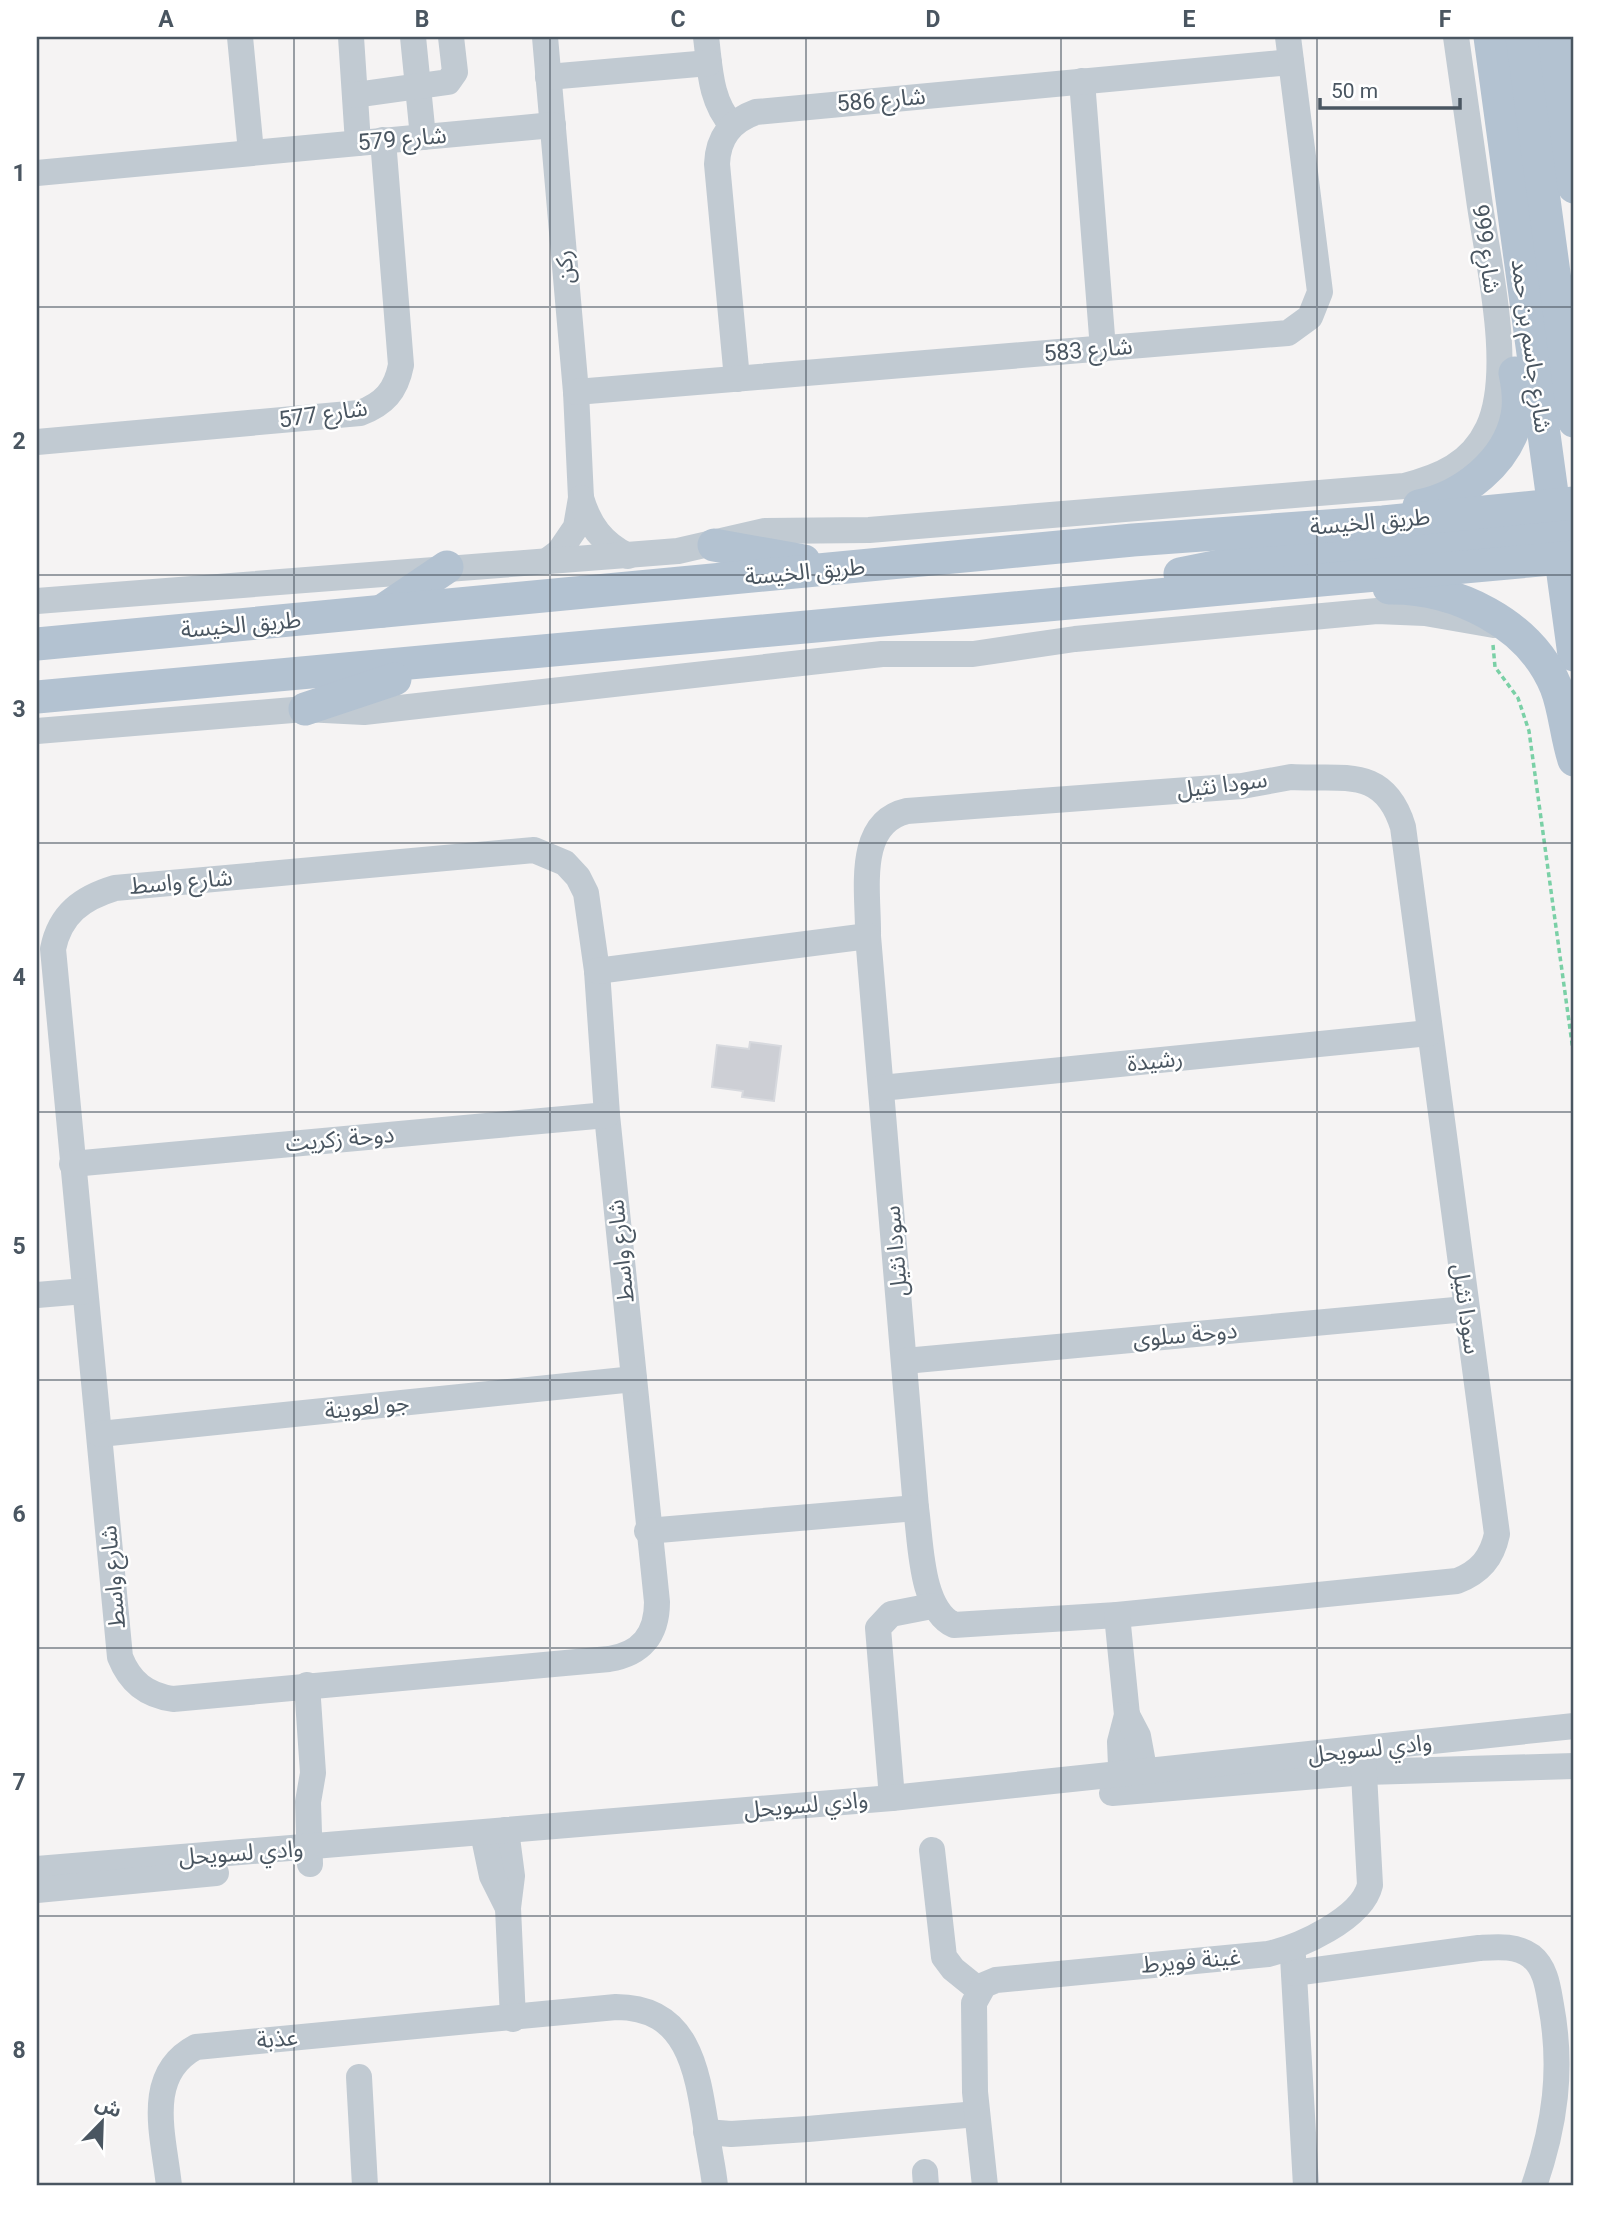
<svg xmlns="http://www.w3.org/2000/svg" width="1611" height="2223" viewBox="0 0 1611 2223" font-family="Roboto,'Noto Sans Arabic',sans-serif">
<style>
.building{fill:#cdcfd5;stroke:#d7d9de;stroke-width:2}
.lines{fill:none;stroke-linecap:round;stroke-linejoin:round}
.path{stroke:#7ad0a6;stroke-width:3.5;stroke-dasharray:5 3.5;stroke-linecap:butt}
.minor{stroke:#c1cad2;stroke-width:26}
.major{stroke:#b3c2d1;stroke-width:33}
.grid{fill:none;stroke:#4a5661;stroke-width:2;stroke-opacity:0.55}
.labels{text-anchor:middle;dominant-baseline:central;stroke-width:5;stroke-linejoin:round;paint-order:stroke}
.street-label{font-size:23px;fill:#4a5661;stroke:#fff}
.neatline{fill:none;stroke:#4a5661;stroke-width:2.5}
.grid-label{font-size:23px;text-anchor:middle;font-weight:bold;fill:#4a5661}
</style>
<rect width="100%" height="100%" fill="#f5f3f3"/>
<path class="building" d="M750 1042 781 1046 774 1101 742 1097 743 1091 712 1087 717 1045 749 1049Z"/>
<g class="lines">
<path class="path" d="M1493 645 1495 667 1518 698 1529 731 1574 1058"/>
<g class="minor">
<path d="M240 37 251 152"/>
<path d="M351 37 358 143"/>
<path d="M413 37 423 137"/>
<path d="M545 37 576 392 581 498 576 527 559 552 547 561"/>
<path d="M706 37C710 68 710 101 732 125"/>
<path d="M548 77 709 63"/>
<path d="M1082 81 1103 349"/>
<path d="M355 95 448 82 455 72 451 37"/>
<path d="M37 173 553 125"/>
<path d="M737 379 717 164C718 137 731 121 756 112L1291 62"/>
<path d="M576 392 1288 333 1310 317 1320 292 1288 37"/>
<path d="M37 442 360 413C384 404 396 391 401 365L383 140"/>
<path d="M581 498C589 525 602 543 628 556"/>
<path d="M37 601 678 551 765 531 869 530 1404 486C1440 477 1471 464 1488 428 1514 373 1489 266 1480 206 1472 150 1464 93 1456 37"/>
<path d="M37 731 305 709 364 712 882 654H973L1075 639 1377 611 1425 613 1494 625"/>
<path d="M1291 777C1342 780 1384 765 1403 827L1497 1534C1492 1558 1480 1572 1457 1581L1117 1615 954 1625C920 1609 921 1542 916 1508L868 936C869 895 854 823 907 811L1242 786Z"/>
<path d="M534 850 565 863 578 877 586 893 597 971 607 1115 657 1602C657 1635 641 1654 609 1659L173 1699C146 1695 130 1682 120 1657L53 949C60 914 82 898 115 888Z"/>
<path d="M597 971 868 936"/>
<path d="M881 1088 1429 1033"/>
<path d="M72 1164 607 1115"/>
<path d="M37 1295 85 1291"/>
<path d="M905 1361 1466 1309"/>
<path d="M100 1434 634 1379"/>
<path d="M647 1531 916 1508"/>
<path d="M1117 1615 1127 1715 1120 1742 1122 1790"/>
<path d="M307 1685 313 1773 308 1802 310 1864"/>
<path d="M1127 1715 1138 1736 1148 1790"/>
<path d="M1112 1793 1365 1772 1574 1766"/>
<path d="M892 1798 878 1628 891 1614 932 1606"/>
<path d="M506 1830 512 1876 508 1908 513 2019"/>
<path d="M483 1833 492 1876 508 1908"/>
<path d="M932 1850 944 1957 953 1969 979 1990"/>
<path d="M37 1869 892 1798 1574 1726"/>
<path d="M37 1890 216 1873"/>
<path d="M1293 1957 1306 2186"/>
<path d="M1294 1973 1479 1948C1497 1947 1516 1945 1531 1956 1546 1968 1548 1988 1551 2005 1563 2069 1555 2125 1534 2186"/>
<path d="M359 2077 365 2186"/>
<path d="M706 2132 731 2134 808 2129 977 2114"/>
<path d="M925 2172 926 2186"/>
<path d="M169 2186C164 2137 143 2075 196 2047L616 2007C688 2007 697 2069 706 2127 708 2147 713 2166 715 2186"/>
<path d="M985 2186 975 2092 974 2003 984 1985 996 1980 1268 1954C1299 1947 1362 1919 1370 1885L1363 1755"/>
</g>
<g class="major">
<path d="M1490 37 1574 655"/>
<path d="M1522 37 1574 421"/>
<path d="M1554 37 1574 187"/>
<path d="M1419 506C1463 497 1508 462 1517 416 1520 401 1518 387 1515 373"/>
<path d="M714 545 804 561"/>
<path d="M1180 574 1245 561 1574 527"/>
<path d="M1389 588C1455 587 1530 623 1556 687 1565 710 1566 736 1574 760"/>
<path d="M382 611 447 567"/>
<path d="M37 644 1133 540 1383 522 1574 503"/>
<path d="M37 697 1574 557"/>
<path d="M305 709 395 679"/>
</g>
</g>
<path class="grid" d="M294 37V2186M550 37V2186M806 37V2186M1061 37V2186M1317 37V2186M37 307H1574M37 575H1574M37 843H1574M37 1112H1574M37 1380H1574M37 1648H1574M37 1916H1574"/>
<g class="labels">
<g class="street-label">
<text transform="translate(881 100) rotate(-5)">شارع 586</text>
<text transform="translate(402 139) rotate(-5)">شارع 579</text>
<text transform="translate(1486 249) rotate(82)">شارع 999</text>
<text transform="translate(565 267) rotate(-95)">ركن</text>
<text transform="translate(1531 346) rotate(82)">شارع جاسم بن حمد</text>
<text transform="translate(1088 350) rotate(-5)">شارع 583</text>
<text transform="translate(323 414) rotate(-8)">شارع 577</text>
<text transform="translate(1370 522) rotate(-5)">طريق الخيسة</text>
<text transform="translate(805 572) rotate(-5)">طريق الخيسة</text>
<text transform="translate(241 625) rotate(-5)">طريق الخيسة</text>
<text transform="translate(1222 785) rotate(-7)">سودا نثيل</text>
<text transform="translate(181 882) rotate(-5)">شارع واسط</text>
<text transform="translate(1155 1061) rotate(-6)">رشيدة</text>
<text transform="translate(340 1139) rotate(-5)">دوحة زكريت</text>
<text transform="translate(621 1251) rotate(-96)">شارع واسط</text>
<text transform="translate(896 1251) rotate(-95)">سودا نثيل</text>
<text transform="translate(1466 1309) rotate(82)">سودا نثيل</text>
<text transform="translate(1185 1335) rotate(-5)">دوحة سلوى</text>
<text transform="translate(367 1407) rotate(-6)">جو لعوينة</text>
<text transform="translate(113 1577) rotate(-95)">شارع واسط</text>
<text transform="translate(1370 1749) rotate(-6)">وادي لسويحل</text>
<text transform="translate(806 1805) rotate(-5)">وادي لسويحل</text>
<text transform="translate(241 1853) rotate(-4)">وادي لسويحل</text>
<text transform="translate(1191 1961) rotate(-5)">غينة فويرط</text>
<text transform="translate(277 2039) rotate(-5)">عذبة</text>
</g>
</g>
<rect width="1611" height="2223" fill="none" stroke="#ffffff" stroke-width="77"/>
<g transform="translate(102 2122) rotate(23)" stroke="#ffffff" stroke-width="5" paint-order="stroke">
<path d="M0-5L12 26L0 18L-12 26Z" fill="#4a5661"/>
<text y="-10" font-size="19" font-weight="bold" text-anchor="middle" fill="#4a5661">ش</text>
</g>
<path d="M1320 98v10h140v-10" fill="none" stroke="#4a5661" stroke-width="3.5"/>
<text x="1331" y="98" font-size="21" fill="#4a5661" stroke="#ffffff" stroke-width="5" paint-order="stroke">50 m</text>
<rect x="38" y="38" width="1534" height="2146" class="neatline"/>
<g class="grid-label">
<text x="166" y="27">A</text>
<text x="422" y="27">B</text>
<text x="678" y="27">C</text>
<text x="933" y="27">D</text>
<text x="1189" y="27">E</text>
<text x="1445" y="27">F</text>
<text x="19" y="181">1</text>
<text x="19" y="449">2</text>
<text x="19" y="717">3</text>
<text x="19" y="985">4</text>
<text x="19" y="1254">5</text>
<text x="19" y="1522">6</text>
<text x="19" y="1790">7</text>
<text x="19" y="2058">8</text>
</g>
</svg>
